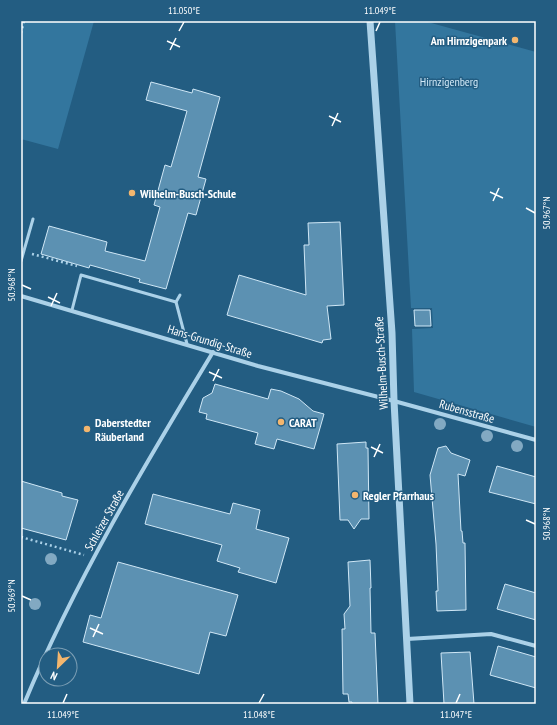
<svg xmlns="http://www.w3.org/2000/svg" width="557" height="725" viewBox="0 0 557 725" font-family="'PT Sans Narrow',sans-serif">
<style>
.green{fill:#33769e}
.building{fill:#5c91b2;stroke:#cfe7f6}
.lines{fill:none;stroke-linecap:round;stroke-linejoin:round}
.path{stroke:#abd1e8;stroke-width:2.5;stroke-dasharray:2 3;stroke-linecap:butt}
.service{stroke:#abd1e8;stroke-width:3}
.minor{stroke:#abd1e8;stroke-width:4}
.tertiary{stroke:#abd1e8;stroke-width:7}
.tree{fill:#82a9c2}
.ticks{fill:none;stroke:#fff;stroke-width:1.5}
.poi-dot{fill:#f3b66e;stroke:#235d82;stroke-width:1.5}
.labels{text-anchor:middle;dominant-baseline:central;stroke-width:3;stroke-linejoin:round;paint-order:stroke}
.poi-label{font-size:12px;font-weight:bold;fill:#fff;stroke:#235d82;text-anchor:start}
.park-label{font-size:12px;fill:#cfe7f6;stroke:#235d82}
.street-label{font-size:12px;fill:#fff;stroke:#235d82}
.neatline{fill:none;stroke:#fff;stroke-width:1.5}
.ticks-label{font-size:10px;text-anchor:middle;fill:#fff}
</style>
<rect width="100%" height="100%" fill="#235d82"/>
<g class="green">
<path d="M21 21H94L58 149 21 139Z"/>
<path d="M395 21H424L536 52V427L414 392 412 329 433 328 432 308H411Z"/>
</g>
<g class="building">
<path d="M151 82 192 93 193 89 220 97 198 177 206 179 196 215 188 213 166 289 139 282 140 279 90 265 89 268 41 254 49 226 107 242 105 251 145 261 160 207 154 205 165 165 171 167 187 111 146 100Z"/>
<path d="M340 222 344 305 327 306 331 339 323 340 322 343 227 315 239 275 306 295 304 245H309L308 223Z"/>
<path d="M414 310H430L431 326H415Z"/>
<path d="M215 384 268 399 271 389 281 391 299 399 313 411 324 414 314 449 277 439 274 449 255 444 258 433 206 419 207 414 199 412 203 398 212 393Z"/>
<path d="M366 442V448H368L369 519H361L354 529 348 520H340L337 444Z"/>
<path d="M446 446 451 453 470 460 465 476 458 474 461 531H462L463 543H465L466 610 437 611 436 591H438L436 544 430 475 438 448Z"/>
<path d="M497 466 536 477V504L489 492Z"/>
<path d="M21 481 62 493V496L78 500 66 540 21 528Z"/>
<path d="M153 494 230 514 233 503 260 510 256 529 289 538 276 583 238 572 240 568 217 561 222 545 145 524Z"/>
<path d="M370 560 371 588H370L371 633H375L378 704H352V702H349L348 694H343L342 629H345L344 614 350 606 348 562Z"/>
<path d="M118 562 238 595 226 636 210 632 199 674 83 642 90 615 101 618Z"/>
<path d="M505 584 536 593V620L497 609Z"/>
<path d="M498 646 536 657V688L490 675Z"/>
<path d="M470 652 474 704H444L441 653Z"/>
</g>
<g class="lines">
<g class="path">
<path d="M21 33 24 21"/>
<path d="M32 254 77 266"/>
<path d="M21 537 84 555"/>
</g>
<g class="service">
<path d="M21 261 33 219"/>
<path d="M180 295 176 302 187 344"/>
<path d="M72 310 81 275 176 302"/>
</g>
<g class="minor">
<path d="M21 296 258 366 394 401 536 440"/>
<path d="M407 639 491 634 536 646"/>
<path d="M24 704C75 581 144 466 213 352"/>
</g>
<path class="tertiary" d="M370 21 392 333 394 401 410 704"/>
</g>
<g class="tree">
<circle cx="440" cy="424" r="6"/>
<circle cx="487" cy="436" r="6"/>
<circle cx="517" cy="446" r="6"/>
<circle cx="51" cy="559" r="6"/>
<circle cx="35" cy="604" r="6"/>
</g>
<path class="ticks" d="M179 31 184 22M376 31 380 22M167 41 180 47M170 50 176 38M329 116 341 122M332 126 338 113M490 192 503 198M493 201 499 188M526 208 535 213M22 285 31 289M48 297 60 303M51 306 57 293M209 372 222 378M213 381 219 369M371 447 383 453M374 457 380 444M526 520 535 524M22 596 31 600M90 628 103 634M93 637 99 624M63 703 67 694M259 703 264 694M456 703 460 694"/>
<g class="poi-dot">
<circle cx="515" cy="40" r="4"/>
<circle cx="132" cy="193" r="4"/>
<circle cx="281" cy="422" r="4"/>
<circle cx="87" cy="429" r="4"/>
<circle cx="355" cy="495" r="4"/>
</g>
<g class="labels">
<g class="poi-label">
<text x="507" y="40" text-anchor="end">Am Hirnzigenpark</text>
<text x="140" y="193">Wilhelm-Busch-Schule</text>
<text x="95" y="422">Daberstedter<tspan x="95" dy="14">Räuberland</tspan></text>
<text x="289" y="422">CARAT</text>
<text x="363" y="495">Regler Pfarrhaus</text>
</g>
<g class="park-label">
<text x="449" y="81">Hirnzigenberg</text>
</g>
<g class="street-label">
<text transform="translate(210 341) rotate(17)">Hans-Grundig-Straße</text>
<text transform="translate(381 363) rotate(-93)">Wilhelm-Busch-Straße</text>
<text transform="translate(467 411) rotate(16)">Rubensstraße</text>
<text transform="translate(104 520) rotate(-61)">Schleizer Straße</text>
</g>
</g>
<rect width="557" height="725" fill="none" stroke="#235d82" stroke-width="44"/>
<g transform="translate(58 667) rotate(205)"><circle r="19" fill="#235d82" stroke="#7b9eb4"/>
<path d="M0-3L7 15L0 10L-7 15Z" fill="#f3b66e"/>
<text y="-6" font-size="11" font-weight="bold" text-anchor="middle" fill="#ffffff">N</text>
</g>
<rect x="22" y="22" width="513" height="681" class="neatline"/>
<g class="ticks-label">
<text x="184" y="14">11.050°E</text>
<text x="380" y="14">11.049°E</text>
<text transform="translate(546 213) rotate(-90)" y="4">50.967°N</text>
<text transform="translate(11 285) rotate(-90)" y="4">50.968°N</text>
<text transform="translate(546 524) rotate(-90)" y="4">50.968°N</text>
<text transform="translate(11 596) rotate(-90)" y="4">50.969°N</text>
<text x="63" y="718">11.049°E</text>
<text x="259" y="718">11.048°E</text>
<text x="456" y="718">11.047°E</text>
</g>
</svg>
